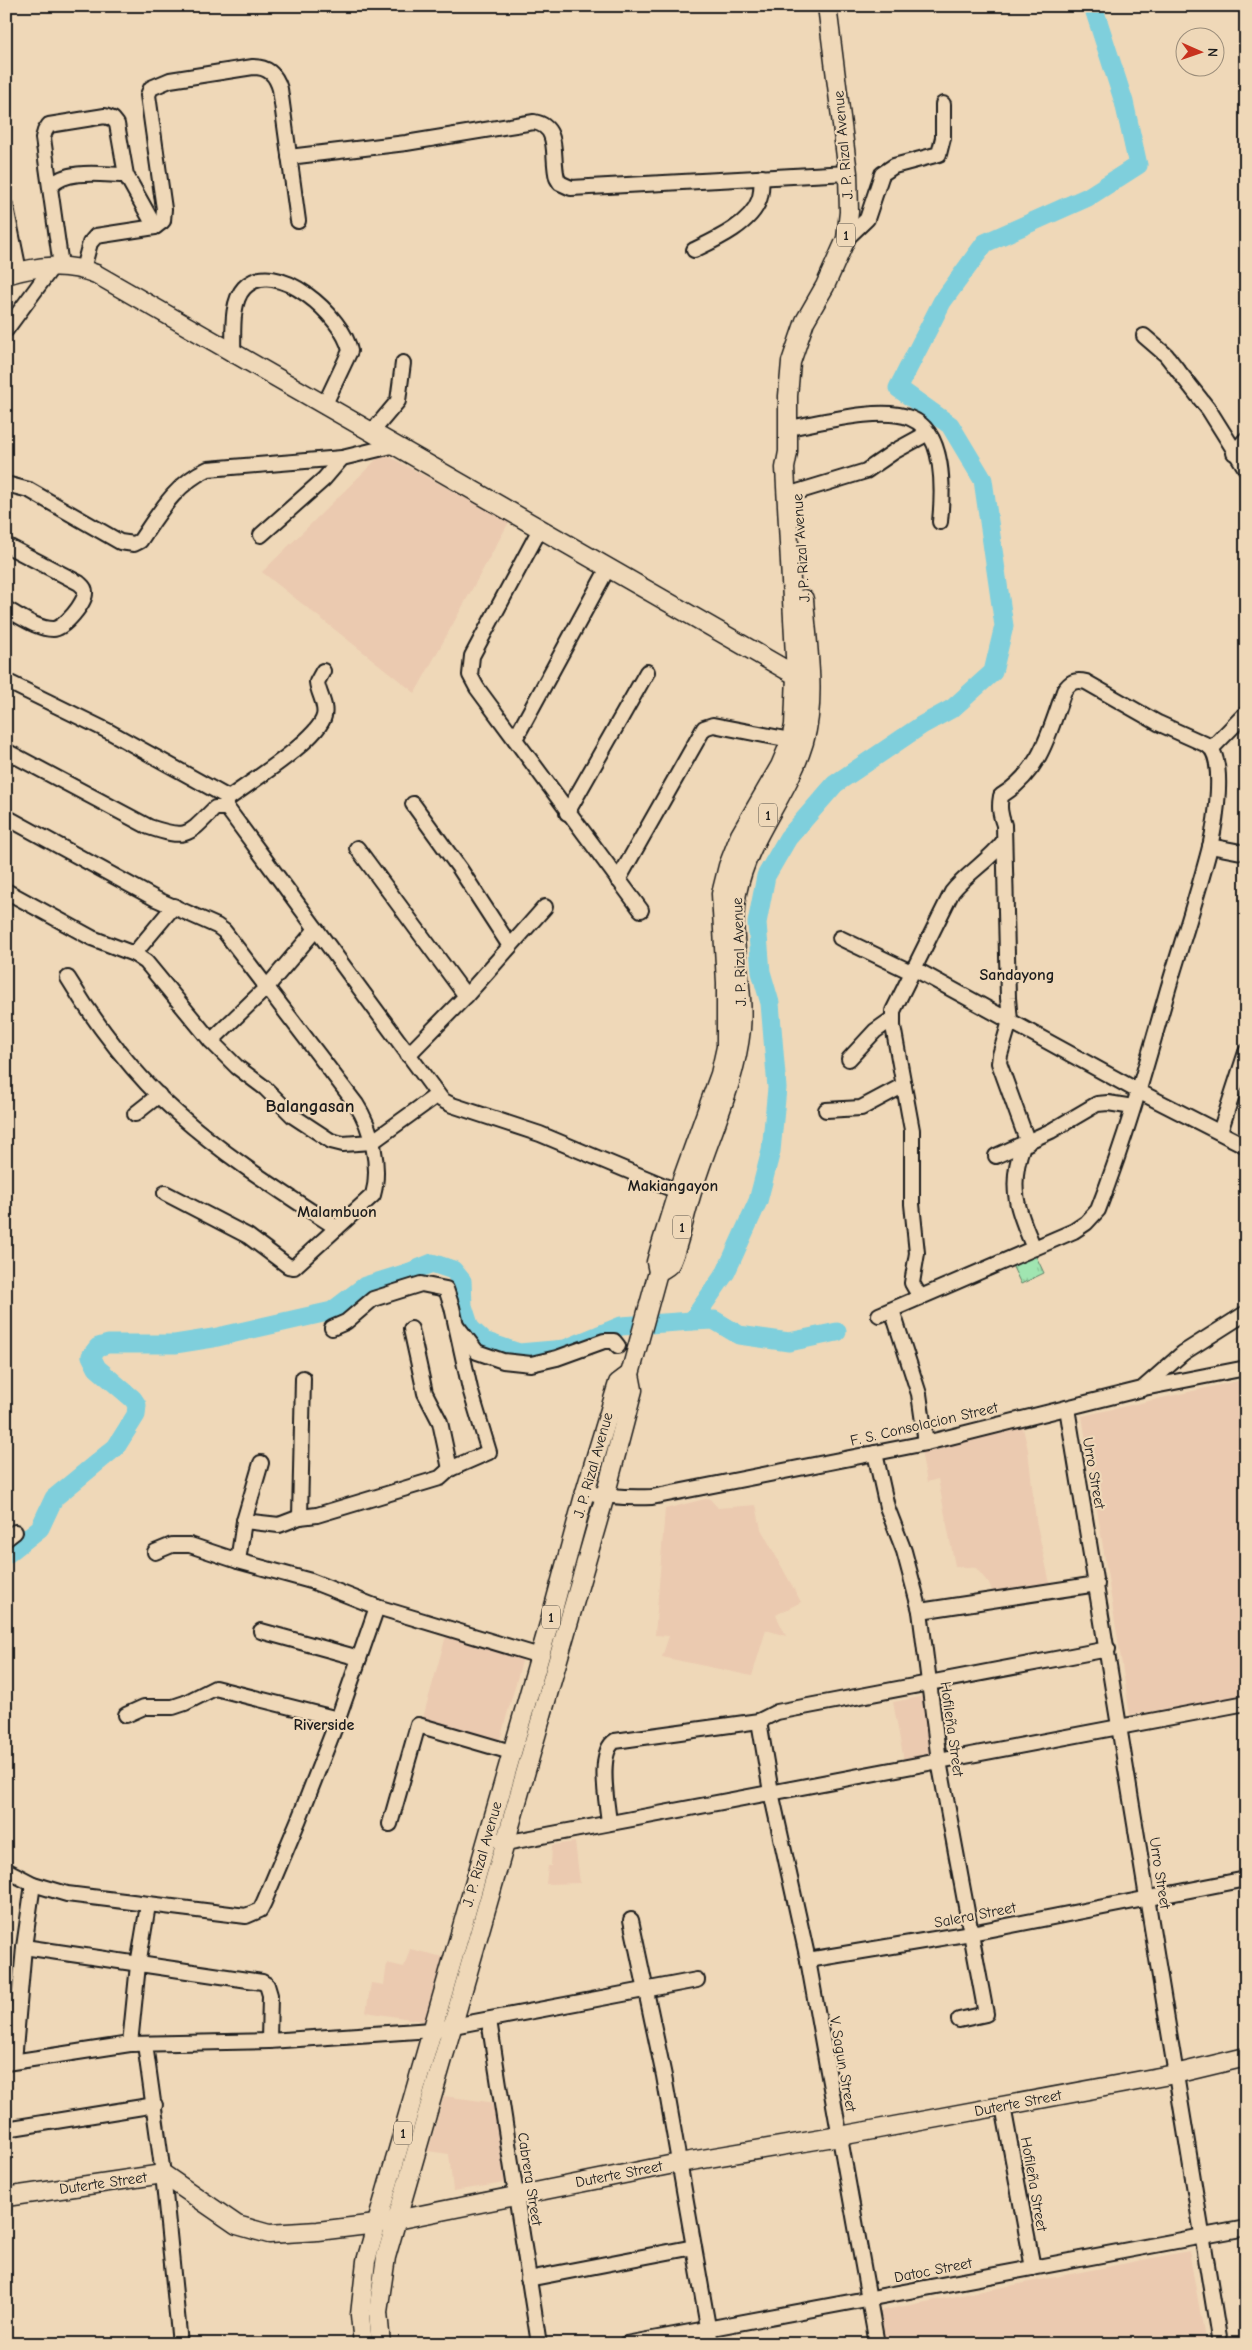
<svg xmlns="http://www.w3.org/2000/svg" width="1252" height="2350" viewBox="0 0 1252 2350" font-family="'Comic Neue',sans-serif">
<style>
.built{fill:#ebcab0}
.park{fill:url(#park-tufts);stroke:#5e8066}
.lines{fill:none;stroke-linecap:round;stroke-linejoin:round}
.river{stroke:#7fcfdc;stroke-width:19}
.minor-casing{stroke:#1c1c1c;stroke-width:18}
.major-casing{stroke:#1c1c1c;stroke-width:21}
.minor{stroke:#efd8b8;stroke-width:14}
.major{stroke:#efd8b8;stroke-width:18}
.labels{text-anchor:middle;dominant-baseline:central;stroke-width:4.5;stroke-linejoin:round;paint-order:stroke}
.shield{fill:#efd8b8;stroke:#5b544b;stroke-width:1}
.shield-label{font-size:14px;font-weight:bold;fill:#1c1c1c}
.street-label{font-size:15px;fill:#1c1c1c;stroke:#efd8b8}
.neighbourhood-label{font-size:16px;font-weight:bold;fill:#1c1c1c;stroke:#efd8b8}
.quarter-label{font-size:18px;font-weight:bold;fill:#1c1c1c;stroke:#efd8b8}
</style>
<defs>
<pattern id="park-tufts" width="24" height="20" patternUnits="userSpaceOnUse" patternTransform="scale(1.25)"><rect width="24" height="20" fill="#a0e5b1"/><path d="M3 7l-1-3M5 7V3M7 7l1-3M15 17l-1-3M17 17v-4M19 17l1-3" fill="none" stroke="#89c498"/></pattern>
</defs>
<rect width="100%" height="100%" fill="#efd8b8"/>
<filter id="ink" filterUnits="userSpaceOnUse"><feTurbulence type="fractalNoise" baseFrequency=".02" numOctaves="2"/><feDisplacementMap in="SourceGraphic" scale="10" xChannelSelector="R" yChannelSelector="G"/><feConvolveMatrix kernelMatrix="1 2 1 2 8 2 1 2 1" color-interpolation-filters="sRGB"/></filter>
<g filter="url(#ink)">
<g class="built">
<path d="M383 453 509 522 415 693 262 572Z"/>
<path d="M1246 1379V1695L1130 1715 1082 1416Z"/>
<path d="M1023 1428 1028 1450 1036 1521 1051 1588 994 1599 990 1585 976 1568 955 1566 938 1479 927 1482 921 1451Z"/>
<path d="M709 1498 718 1508 756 1505 761 1529 801 1602 776 1615 786 1636 766 1630 752 1676 662 1657 669 1636 655 1635 665 1509Z"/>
<path d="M446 1636 523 1658 499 1743 422 1721Z"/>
<path d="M925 1696 934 1755 904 1761 893 1702Z"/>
<path d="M575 1842 580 1883 546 1884 548 1866H551L552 1845Z"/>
<path d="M410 1949 447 1958 429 2022 366 2012 371 1983 384 1985 387 1963 404 1967Z"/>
<path d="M444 2096 496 2103 505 2183 453 2191 449 2154 428 2151Z"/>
<path d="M1189 2251 1206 2344H884L879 2311Z"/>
</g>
<path class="park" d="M1034 1252 1044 1273 1021 1284 1011 1263Z"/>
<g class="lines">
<g class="river">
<path d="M692 1321 726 1272 758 1201 771 1151 777 1088 770 1003 761 972 757 923 766 876 788 838 835 784 922 725 953 708 993 672 1004 626 983 480 950 425 898 388 942 302 985 243 1088 197 1138 165 1124 102 1093 6"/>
<path d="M6 1555 40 1528 54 1498 116 1447 136 1415 137 1405 133 1399 97 1368 91 1356 98 1347 108 1344H175L213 1338 332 1311 365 1286 410 1272 432 1263 453 1270 462 1281 463 1306 470 1328 484 1341 519 1353 565 1349 621 1326 692 1321 714 1320 739 1335 789 1342 837 1332"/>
</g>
<g class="minor-casing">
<g id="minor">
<path d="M289 157 406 143 534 122C561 127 551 157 557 178L560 183 571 188 848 173"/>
<path d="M51 186C67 168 104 175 126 175"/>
<path d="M6 207 19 271"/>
<path d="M846 239 867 219 882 174 894 166 939 154 943 138V104"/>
<path d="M694 250C715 240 751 224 759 200 762 193 761 184 762 177"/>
<path d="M61 266 43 138 45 131 49 125 105 116 113 119 117 124 126 175 155 227"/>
<path d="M83 269 90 243 96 236 155 227 163 221 164 209 148 95 151 88 170 80 253 67C269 67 276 75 280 89L298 221"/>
<path d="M6 330 53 266"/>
<path d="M1144 336 1166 355 1209 410 1246 469"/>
<path d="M233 355C234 335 230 303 244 288 275 255 344 317 350 351L324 406"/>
<path d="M788 428C819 423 881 406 910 418 946 432 943 491 940 522"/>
<path d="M372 432 398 401 403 363"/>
<path d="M1234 453 1246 439"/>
<path d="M6 484 29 490 120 542 134 544 140 541C159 513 176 483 208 469L342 458 396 445"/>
<path d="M797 492 866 471 895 451 928 433"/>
<path d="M540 529 472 656 470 675 477 688 641 910"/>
<path d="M261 535 324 479 342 458"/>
<path d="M6 545 79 583C82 586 85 587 85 592 86 602 64 629 53 629 37 629 20 616 6 609"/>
<path d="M6 681 110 732 229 798C249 783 319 739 324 716 327 705 318 693 317 682L323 671"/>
<path d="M515 739 608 568"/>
<path d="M1212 748 1246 713"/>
<path d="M6 751 149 827C188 840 188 835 215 808H227L442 1100 452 1105 540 1134 686 1195"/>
<path d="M413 804 460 869 510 946"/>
<path d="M567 813 647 672"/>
<path d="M6 817 156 899 217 926 224 931 356 1104C372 1128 381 1167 373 1195L294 1267 288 1266 248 1236 165 1193"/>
<path d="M1210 846 1246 853"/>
<path d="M357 848 466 996"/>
<path d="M618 880 704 728 713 725 801 742"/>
<path d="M6 891 92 938 134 954 146 962 211 1041 237 1067 265 1088 293 1116 331 1141 343 1144 372 1142 437 1095"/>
<path d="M840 938 911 972"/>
<path d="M134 954 174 906"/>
<path d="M913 968 1138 1091 1246 1146"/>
<path d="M68 978C96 1025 136 1077 177 1113 226 1157 282 1192 337 1228"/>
<path d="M211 1041 267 987 316 929"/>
<path d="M408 1055 466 996 545 907"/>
<path d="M849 1059 875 1031 892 1019"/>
<path d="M826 1110 861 1108 904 1085"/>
<path d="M135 1114 159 1095"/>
<path d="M1220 1132 1246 1052"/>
<path d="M1023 1145C1008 1186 1017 1210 1034 1248"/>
<path d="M996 1156 1051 1131 1097 1104 1108 1103 1133 1107"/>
<path d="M920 1297 912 1283 917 1253 912 1204V1130L893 1026V1011L952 892C967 873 989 861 1004 841"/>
<path d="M892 1310 919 1394 926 1443"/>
<path d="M879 1315 1074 1231 1086 1223 1098 1210C1126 1138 1147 1063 1168 989 1182 942 1198 894 1210 847 1215 825 1227 757 1207 745L1158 723 1086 682C1075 679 1070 682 1064 691 1049 733 1041 771 1001 796 999 807 1000 814 1004 825L1008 998 1010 1021 1000 1055 999 1063 1028 1143"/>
<path d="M457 1326 477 1352 503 1361 531 1364 557 1358 604 1341H614L618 1346"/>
<path d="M411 1329 422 1379 425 1393 440 1422 450 1469"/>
<path d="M1144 1388 1246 1368"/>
<path d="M1067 1408C1120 1719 1167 2032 1220 2344"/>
<path d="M875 1453 887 1507 904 1551 920 1611 939 1761 986 2014 959 2020"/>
<path d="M585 1492C608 1497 629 1498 652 1497L926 1443 1142 1389 1183 1353 1246 1313"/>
<path d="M300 1517 303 1378"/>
<path d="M244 1521 279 1525 300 1517 317 1515 440 1478 450 1469 489 1452 470 1389 452 1307 446 1289 421 1284 373 1299 346 1322 332 1328"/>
<path d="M6 1539 15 1532"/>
<path d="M155 1552 172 1545H190L238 1561 311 1581 377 1607 540 1656"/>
<path d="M238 1561 244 1521 261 1463"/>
<path d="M920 1611 1097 1584"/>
<path d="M261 1631 359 1658"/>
<path d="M126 1715 144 1707H173L185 1703 215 1688 338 1719"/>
<path d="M759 1721 771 1792 808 1960 877 2344"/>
<path d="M609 1822C607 1803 597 1752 615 1741L759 1721 777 1712 1108 1649"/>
<path d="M390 1824 418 1725 511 1752"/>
<path d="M498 1840 505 1843 1246 1703"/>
<path d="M6 1870 33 1884 67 1894 246 1916 260 1910 264 1902 299 1819 338 1719 377 1607"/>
<path d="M631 1920 664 2076 711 2344"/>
<path d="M24 1947 262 1982 267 1985 270 1995 269 2041"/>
<path d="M808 1960 971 1933 1246 1879"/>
<path d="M489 2020 539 2344"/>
<path d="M130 2044 138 1965 148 1905"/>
<path d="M145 2044 163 2174 180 2344"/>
<path d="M14 2061 24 1947 33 1884"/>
<path d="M6 2063 130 2044 269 2041 432 2030 697 1980"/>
<path d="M1003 2106 1033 2268"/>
<path d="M6 2129 155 2105"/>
<path d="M528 2279 694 2247"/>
<path d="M626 2344 1246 2228"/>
</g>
</g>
<g class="major-casing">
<g id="major">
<path d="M6 275C37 266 66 262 96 274L809 683"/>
<path d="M658 1272C662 1270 668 1267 670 1264 676 1256 686 1211 690 1199 706 1142 735 1088 741 1029 745 984 728 938 737 893 748 837 788 796 804 742 817 697 807 644 804 599"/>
<path d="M6 2197 163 2174 237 2225 269 2234 318 2231 376 2224 679 2163 840 2136 1175 2074 1246 2057"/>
<path d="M363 2344 360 2315 366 2261 553 1610 585 1492 618 1383 630 1374"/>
<path d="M381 2344 378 2312 386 2257 605 1496 633 1390 630 1374 658 1272 656 1262 660 1248 677 1193 720 1074 726 1047V983L721 894 728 866 740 835 780 766 791 740 794 725 796 675 785 468 788 452V396L791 362 805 321 825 286 846 239 849 212 848 173 827 6"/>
</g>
</g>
<use href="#minor" class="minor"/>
<use href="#major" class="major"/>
</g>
</g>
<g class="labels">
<g class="shield">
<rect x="837" y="223.5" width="18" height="23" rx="4"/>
<rect x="759" y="803.5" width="18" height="23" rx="4"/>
<rect x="673" y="1215.5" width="18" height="23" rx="4"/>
<rect x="542" y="1605.5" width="18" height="23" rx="4"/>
<rect x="394" y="2121.5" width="18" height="23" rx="4"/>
</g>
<g class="shield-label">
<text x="846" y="235">1</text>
<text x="768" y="815">1</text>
<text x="682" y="1227">1</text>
<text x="551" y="1617">1</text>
<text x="403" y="2133">1</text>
</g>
<g class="street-label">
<text transform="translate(843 145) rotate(-95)">J. P. Rizal Avenue</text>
<text transform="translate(801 548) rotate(-94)">J. P. Rizal Avenue</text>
<text transform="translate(739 952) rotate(-92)">J. P. Rizal Avenue</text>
<text transform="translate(924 1424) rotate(-13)">F. S. Consolacion Street</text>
<text transform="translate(593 1465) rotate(-74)">J. P. Rizal Avenue</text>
<text transform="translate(1094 1473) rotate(80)">Urro Street</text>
<text transform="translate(952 1729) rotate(82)">Hofileña Street</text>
<text transform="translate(482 1854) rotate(-74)">J. P. Rizal Avenue</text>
<text transform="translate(1160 1873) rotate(81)">Urro Street</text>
<text transform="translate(975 1915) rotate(-11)">Salera Street</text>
<text transform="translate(843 2064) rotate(80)">V. Sagun Street</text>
<text transform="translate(1018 2103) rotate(-11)">Duterte Street</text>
<text transform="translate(619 2174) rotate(-11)">Duterte Street</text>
<text transform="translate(530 2179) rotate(81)">Cabrera Street</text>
<text transform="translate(103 2183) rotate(-8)">Duterte Street</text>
<text transform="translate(1034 2184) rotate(80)">Hofileña Street</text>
<text transform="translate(933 2270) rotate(-11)">Datoc Street</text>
</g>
<g class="neighbourhood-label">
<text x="1017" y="975">Sandayong</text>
<text x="673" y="1186">Makiangayon</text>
<text x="337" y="1212">Malambuon</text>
<text x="324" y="1725">Riverside</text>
</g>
<g class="quarter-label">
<text x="310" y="1106">Balangasan</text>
</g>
</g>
<rect width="1252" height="2350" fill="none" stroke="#efd8b8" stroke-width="25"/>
<rect x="12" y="12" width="1227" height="2325" fill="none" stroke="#1c1c1c" stroke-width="2" filter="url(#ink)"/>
<g transform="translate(1200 52) rotate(92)"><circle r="24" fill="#efd8b8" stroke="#9b8d7a"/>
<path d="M0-4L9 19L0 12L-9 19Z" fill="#c8321e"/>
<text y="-8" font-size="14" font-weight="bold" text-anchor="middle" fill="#1c1c1c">N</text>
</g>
</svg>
